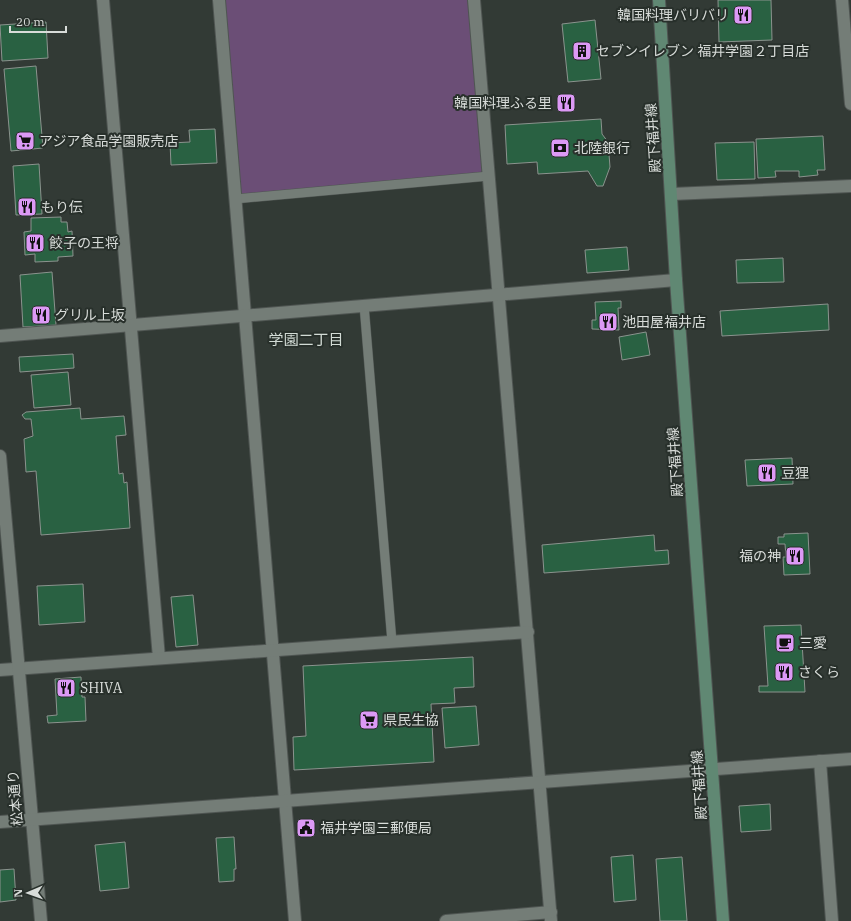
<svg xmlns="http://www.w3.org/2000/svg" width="851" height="921" viewBox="0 0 851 921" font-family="'IBM Plex Serif','Noto Sans JP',serif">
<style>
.green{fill:#6b4e76}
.building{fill:#296142;stroke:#8b938e}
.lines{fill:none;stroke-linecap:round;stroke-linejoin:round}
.service-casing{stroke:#4f5552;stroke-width:10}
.minor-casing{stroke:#4f5552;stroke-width:14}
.tertiary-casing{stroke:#4f5552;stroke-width:14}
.secondary-casing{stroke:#4f5552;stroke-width:14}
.service{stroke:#747d77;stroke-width:9}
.minor{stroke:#747d77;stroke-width:12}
.tertiary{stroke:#747d77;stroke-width:12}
.secondary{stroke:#608873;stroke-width:12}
.labels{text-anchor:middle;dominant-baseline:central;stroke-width:4;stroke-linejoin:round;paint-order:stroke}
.poi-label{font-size:14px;fill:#d8dcd9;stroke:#28302b;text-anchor:start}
.street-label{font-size:14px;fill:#d8dcd9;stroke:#28302b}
.neighbourhood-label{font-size:15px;fill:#d2dbd5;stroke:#28302b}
</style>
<rect width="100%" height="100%" fill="#323a35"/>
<path class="green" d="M219 0H474L489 176 235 199Z"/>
<g class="building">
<path d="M718 0H771L772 40 719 42Z"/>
<path d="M595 20 601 79 568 82 562 24Z"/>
<path d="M46 22 48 58 2 61 0 25Z"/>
<path d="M36 66 43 148 11 151 4 69Z"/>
<path d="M601 119 602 134 608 142 610 167 603 186H597L588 171 538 174 537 162 507 164 505 125Z"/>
<path d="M215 129 217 163 171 165 170 143 190 142 189 130Z"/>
<path d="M823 136 825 170H817L818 175 799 177V171H775L776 177 758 178 756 139Z"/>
<path d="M754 142 755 179 717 180 715 143Z"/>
<path d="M39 164 42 214 16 215 13 166Z"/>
<path d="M61 217V222H67L68 232 72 231 73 256 58 257V261L35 262V254L25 255 24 232 31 231V218Z"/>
<path d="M627 247 629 270 587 273 585 250Z"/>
<path d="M783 258 784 282 737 283 736 260Z"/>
<path d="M52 272 56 325 23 327 20 275Z"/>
<path d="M621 301V308H618L619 330 592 329V320H596L595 302Z"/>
<path d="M828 304 829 330 722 336 720 311Z"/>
<path d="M646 332 650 355 622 360 619 337Z"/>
<path d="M73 354 74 368 20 372 19 357Z"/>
<path d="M68 372 71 405 34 408 31 375Z"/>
<path d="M80 408 81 419 124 416 126 435 116 436 119 474 123 473 124 483 127 482 130 528 41 535 36 471 26 472 24 439 33 436 31 419H25L22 415 26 412Z"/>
<path d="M792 458 793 484 747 486 745 460Z"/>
<path d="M808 533 810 574 784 575 783 557H786L785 544H778V537H784V534Z"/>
<path d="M654 535 655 551 668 550 669 564 544 573 542 545Z"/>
<path d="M83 584 85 622 39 625 37 586Z"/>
<path d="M193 595 198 645 176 647 171 597Z"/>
<path d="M801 625 805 692H759V686H768L764 626Z"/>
<path d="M473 657 474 687 454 688 455 703 431 704 434 762 294 770 293 737 306 736 303 666Z"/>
<path d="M81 677 82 697H85L86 721 48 723 47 716 57 715 55 679Z"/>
<path d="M476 706 479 745 445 748 442 708Z"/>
<path d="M770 804 771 830 741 832 739 806Z"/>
<path d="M234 837 236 869H234V881L219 882 216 838Z"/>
<path d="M125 842 129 888 100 891 95 845Z"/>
<path d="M633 855 636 900 614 902 611 857Z"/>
<path d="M682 857 687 921H660L656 859Z"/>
<path d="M14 869 16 900 0 902V870Z"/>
</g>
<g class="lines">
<g class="service-casing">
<g id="service">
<path d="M235 199 489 176"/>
<path d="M364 305 392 642"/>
</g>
</g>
<g class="minor-casing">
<g id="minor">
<path d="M103 0 159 658"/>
<path d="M219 0 295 921"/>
<path d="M474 0 551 921"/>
<path d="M842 0 851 104"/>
<path d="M672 194 851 186"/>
<path d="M0 336 676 280"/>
<path d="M0 670 528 632"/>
<path d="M820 761 832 921"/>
<path d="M446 921 551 912"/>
</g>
</g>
<g class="tertiary-casing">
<g id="tertiary">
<path d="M0 456 41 921"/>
<path d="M0 822 851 759"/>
</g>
</g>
<g class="secondary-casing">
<path id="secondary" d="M659 0 676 280 723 921"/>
</g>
<use href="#service" class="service"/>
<use href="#minor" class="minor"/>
<use href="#tertiary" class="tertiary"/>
<use href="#secondary" class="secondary"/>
</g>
<defs>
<g id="restaurant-square" transform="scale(1)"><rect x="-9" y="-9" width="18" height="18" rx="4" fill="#dc99f5" stroke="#28302b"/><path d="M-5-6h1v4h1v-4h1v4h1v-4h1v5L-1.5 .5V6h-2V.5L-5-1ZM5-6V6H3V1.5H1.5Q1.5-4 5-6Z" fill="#111"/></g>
<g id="building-square" transform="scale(1)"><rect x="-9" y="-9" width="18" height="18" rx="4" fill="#dc99f5" stroke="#28302b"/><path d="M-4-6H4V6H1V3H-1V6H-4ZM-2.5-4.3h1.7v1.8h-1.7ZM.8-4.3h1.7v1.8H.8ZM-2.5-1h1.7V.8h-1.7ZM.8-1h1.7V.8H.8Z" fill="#111"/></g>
<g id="supermarket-square" transform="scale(1)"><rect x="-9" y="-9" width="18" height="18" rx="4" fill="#dc99f5" stroke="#28302b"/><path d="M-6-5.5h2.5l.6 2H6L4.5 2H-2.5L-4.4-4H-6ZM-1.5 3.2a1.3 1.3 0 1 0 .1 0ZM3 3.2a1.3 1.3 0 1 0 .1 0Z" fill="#111"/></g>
<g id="bank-square" transform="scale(1)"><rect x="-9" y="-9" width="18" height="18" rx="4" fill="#dc99f5" stroke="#28302b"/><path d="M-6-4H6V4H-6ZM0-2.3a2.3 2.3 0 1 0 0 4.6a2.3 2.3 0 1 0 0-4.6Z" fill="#111"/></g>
<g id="cafe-square" transform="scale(1)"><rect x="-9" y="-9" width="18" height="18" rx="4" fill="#dc99f5" stroke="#28302b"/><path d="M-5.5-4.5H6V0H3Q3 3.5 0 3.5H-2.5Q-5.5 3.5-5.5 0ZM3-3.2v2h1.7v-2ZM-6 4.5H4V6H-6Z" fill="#111"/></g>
<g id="civic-square" transform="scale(1)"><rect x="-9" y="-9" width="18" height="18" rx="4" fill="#dc99f5" stroke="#28302b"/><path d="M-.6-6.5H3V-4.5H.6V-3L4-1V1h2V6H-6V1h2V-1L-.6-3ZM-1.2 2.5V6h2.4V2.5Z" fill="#111"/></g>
</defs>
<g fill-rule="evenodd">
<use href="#restaurant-square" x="743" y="15"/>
<use href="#building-square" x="582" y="51"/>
<use href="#restaurant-square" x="566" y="103"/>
<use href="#supermarket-square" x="25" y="141"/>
<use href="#bank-square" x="560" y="148"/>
<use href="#restaurant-square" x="27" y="207"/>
<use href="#restaurant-square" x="35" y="243"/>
<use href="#restaurant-square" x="41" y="315"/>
<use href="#restaurant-square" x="608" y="322"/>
<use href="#restaurant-square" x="767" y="473"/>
<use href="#restaurant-square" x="795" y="556"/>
<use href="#cafe-square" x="785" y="643"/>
<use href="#restaurant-square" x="784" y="672"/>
<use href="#restaurant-square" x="66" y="688"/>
<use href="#supermarket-square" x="369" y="720"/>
<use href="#civic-square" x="306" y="828"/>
</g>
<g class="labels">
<g class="poi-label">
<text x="729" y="15" text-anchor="end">韓国料理バリバリ</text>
<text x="596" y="51">セブンイレブン 福井学園２丁目店</text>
<text x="552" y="103" text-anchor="end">韓国料理ふる里</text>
<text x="39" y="141">アジア食品学園販売店</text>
<text x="574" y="148">北陸銀行</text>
<text x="41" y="207">もり伝</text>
<text x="49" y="243">餃子の王将</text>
<text x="55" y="315">グリル上坂</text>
<text x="622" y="322">池田屋福井店</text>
<text x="781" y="473">豆狸</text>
<text x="781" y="556" text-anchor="end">福の神</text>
<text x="799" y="643">三愛</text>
<text x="798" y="672">さくら</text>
<text x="80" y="688">SHIVA</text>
<text x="383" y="720">県民生協</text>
<text x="320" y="828">福井学園三郵便局</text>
</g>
<g class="street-label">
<text transform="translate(653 138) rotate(-94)">殿下福井線</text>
<text transform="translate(675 462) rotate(-94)">殿下福井線</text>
<text transform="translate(699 785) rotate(-94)">殿下福井線</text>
<text transform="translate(15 798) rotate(-95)">松本通り</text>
</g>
<g class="neighbourhood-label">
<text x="306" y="339">学園二丁目</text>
</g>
</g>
<g transform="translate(28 893) rotate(268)" stroke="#28302b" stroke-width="3" paint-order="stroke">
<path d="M0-3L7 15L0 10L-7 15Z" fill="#d8dcd9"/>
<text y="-6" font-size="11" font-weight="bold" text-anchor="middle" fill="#d8dcd9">N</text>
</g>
<path d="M10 26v6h56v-6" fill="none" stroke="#d8dcd9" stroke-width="2"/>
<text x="16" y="26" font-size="12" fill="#d8dcd9" stroke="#28302b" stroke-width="3" paint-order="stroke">20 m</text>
</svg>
